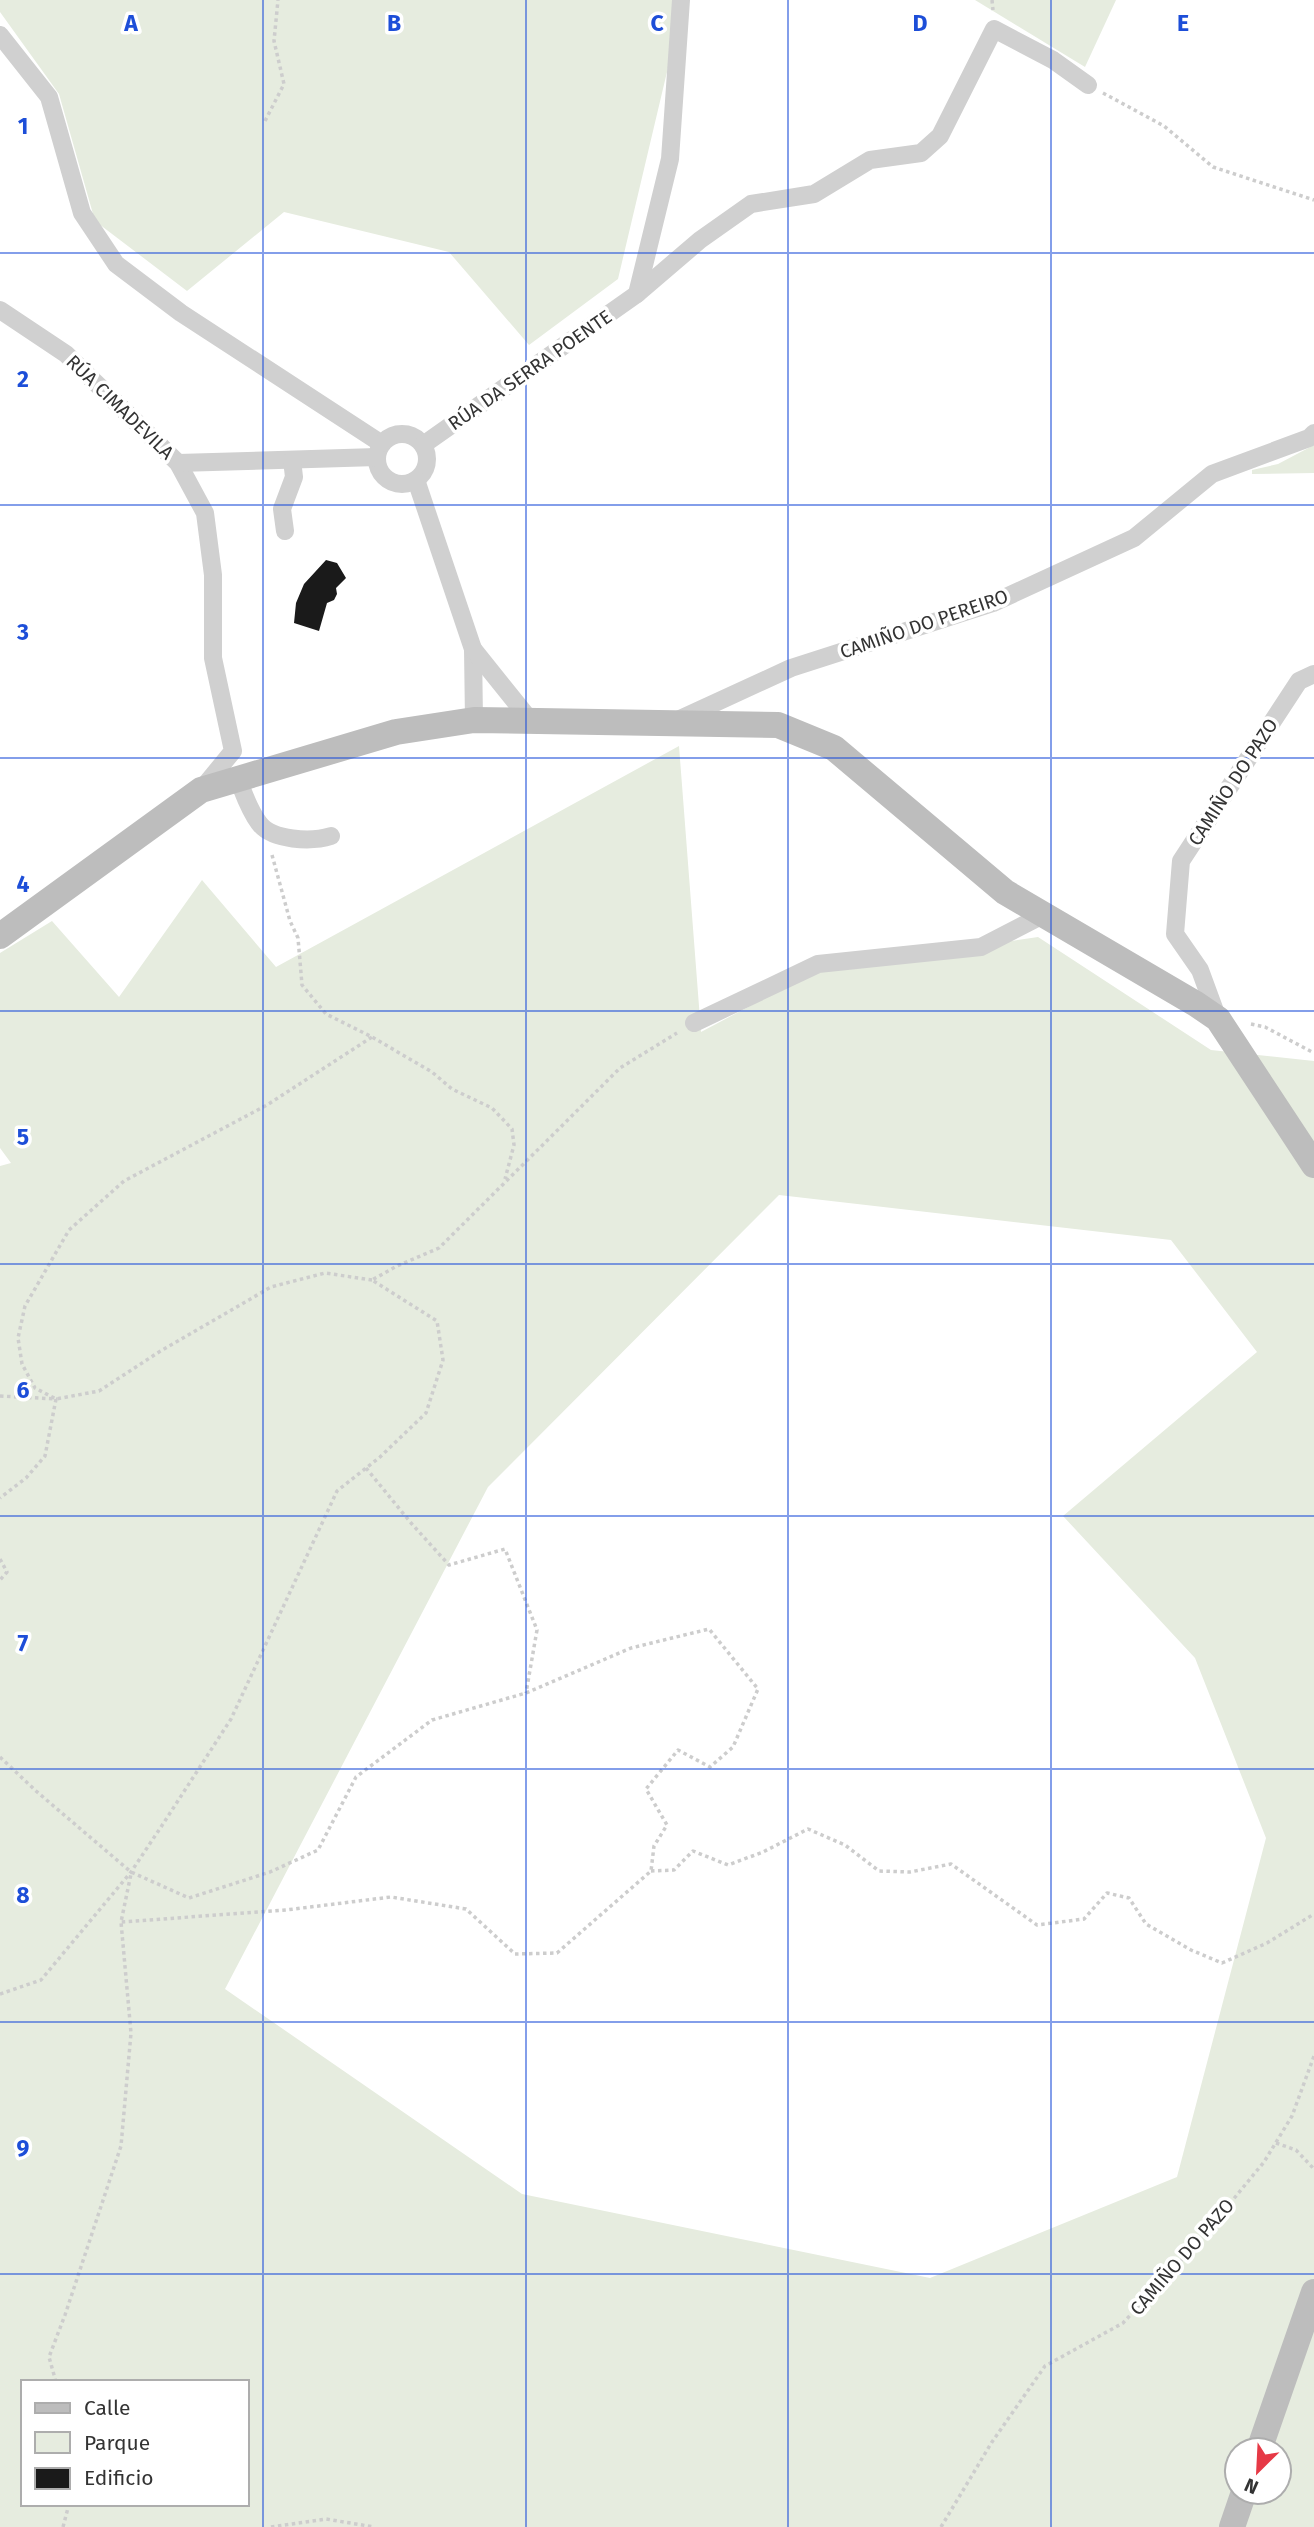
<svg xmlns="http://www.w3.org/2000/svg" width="1314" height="2527" viewBox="0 0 1314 2527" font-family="'Fira Sans',sans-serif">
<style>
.green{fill:#e6ecdf;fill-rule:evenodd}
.building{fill:#1a1a1a}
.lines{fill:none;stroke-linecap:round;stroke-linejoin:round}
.path{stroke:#cdcdcd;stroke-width:3.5;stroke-dasharray:3.5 3.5;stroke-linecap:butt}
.street{stroke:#d0d0d0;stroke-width:18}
.secondary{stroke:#bdbdbd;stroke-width:26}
.grid{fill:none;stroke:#1d4ed8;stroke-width:2;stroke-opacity:0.55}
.labels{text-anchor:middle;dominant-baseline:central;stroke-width:7;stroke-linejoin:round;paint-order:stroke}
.street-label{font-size:19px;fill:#333;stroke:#fff}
.grid-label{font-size:23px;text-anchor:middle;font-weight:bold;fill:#1d4ed8;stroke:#fff;stroke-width:7;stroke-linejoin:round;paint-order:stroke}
</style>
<rect width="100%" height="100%" fill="#fff"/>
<g class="green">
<path d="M0 0H684L618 279 529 345 449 252 284 212 187 291 95 221 59 94 0 12Z"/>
<path d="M975 0H1116L1085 67Z"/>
<path d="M1314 445V473L1252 474V470L1278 464Z"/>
<path d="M679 746 701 1032 816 971 1038 937 1211 1050 1314 1061V2527H0V1166L11 1163 0 1148V953L52 921 119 997 202 880 276 967ZM779 1195 1171 1240 1257 1352 1063 1516 1195 1658 1266 1838 1177 2177 930 2278 522 2194 225 1989 488 1487ZM23 2382H247V2504H23ZM1237 2450H1279V2492H1237Z"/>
</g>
<path class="building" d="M326 560 337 563 346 578 336 588 337 594 334 600 327 603 319 631 294 623 296 603 304 584Z"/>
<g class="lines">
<g class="path">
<path d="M992 0 993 10"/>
<path d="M1103 93 1164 126 1213 167 1314 200"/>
<path d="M265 121 284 84 274 41 278 0"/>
<path d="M272 855 290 921 298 938 302 985 326 1014 372 1037 432 1072 452 1089 492 1108 512 1129 514 1145 505 1179"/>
<path d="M1251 1024 1265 1027 1314 1053"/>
<path d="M372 1280 325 1273 271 1287 159 1352 99 1391 56 1399 35 1388 22 1364 18 1338 25 1306 69 1230 124 1181 267 1105 372 1037"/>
<path d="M0 1396 56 1399 45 1456 26 1478 0 1498"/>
<path d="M366 1468 411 1523 449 1565 505 1549 537 1630 526 1693"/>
<path d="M0 1559 7 1572 0 1580"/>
<path d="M0 1757 36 1791 131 1872 189 1898 270 1872 318 1850 356 1777 432 1720 526 1693 631 1648 709 1629 758 1689 733 1747 710 1767 678 1750 646 1789 667 1825 654 1846 651 1871 557 1953 515 1954 466 1909 391 1897 286 1910 121 1922"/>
<path d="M651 1871 674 1870 693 1851 728 1865 763 1852 808 1829 845 1845 879 1871 910 1872 951 1864 1037 1925 1084 1919 1107 1893 1129 1898 1146 1924 1191 1950 1222 1963 1267 1943 1314 1914"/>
<path d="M0 1994 41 1980 131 1872 161 1827 231 1719 337 1491 380 1457 426 1413 443 1360 437 1321 372 1280 397 1266 439 1248 620 1068 677 1033"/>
<path d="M1276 2143 1296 2150 1314 2169"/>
<path d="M56 2382 49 2357 65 2315 121 2146 131 2033 121 1922 131 1874"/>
<path d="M63 2527 69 2504"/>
<path d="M271 2527 326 2519 374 2527"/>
<path d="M941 2527 992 2442 1045 2366 1123 2323 1199 2241 1264 2162 1292 2116 1314 2056"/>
</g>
<g class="street">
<path d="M0 35 49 97 82 213 116 264 181 313 382 444"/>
<path d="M637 294 700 240 751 204 814 194 870 160 921 153 940 136 994 29 1053 60 1088 85"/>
<path d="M0 310 66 354 178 463 205 513 213 575V658L233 751 201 790"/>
<circle cx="402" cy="459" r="25"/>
<path d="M423 445 637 294 670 159 681 0"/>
<path d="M178 463 377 457"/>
<path d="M416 480 473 649 474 720"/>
<path d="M285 531 282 509 294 477 292 460"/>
<path d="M473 649 530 720"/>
<path d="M678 720 791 668 993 603 1134 538 1212 474 1309 438 1314 433"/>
<path d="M238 779C244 794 249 810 259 823 272 841 312 842 331 836"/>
<path d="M1218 1019 1200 970 1175 934 1181 861 1299 681 1314 674"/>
<path d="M694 1023 818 964 981 947 1043 915"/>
</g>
<g class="secondary">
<path d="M0 936 201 790 396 732 474 720 778 725 834 748 1005 892 1196 1004 1218 1019 1314 1165"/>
<path d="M1259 2450 1314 2292"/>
<path d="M1232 2527 1244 2492"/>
</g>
</g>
<path class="grid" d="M263 0V2527M526 0V2527M788 0V2527M1051 0V2527M0 253H1314M0 505H1314M0 758H1314M0 1011H1314M0 1264H1314M0 1516H1314M0 1769H1314M0 2022H1314M0 2274H1314"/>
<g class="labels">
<g class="street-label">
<text transform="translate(530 370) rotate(-35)">RÚA DA SERRA POENTE</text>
<text transform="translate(120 407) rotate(44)">RÚA CIMADEVILA</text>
<text transform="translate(924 624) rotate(-19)">CAMIÑO DO PEREIRO</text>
<text transform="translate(1233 782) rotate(-57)">CAMIÑO DO PAZO</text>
<text transform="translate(1182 2257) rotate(-49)">CAMIÑO DO PAZO</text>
</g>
</g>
<g class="grid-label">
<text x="131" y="31">A</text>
<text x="394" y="31">B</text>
<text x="657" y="31">C</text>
<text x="920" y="31">D</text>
<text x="1183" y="31">E</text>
<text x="23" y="134">1</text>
<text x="23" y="387">2</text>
<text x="23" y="640">3</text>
<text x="23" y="892">4</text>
<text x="23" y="1145">5</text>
<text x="23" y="1398">6</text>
<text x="23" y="1651">7</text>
<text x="23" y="1903">8</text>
<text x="23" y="2156">9</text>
</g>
<rect x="21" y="2380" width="228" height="126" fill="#ffffff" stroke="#adadad" stroke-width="2"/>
<rect x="35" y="2403" width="35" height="10" fill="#bdbdbd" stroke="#adadad" stroke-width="2"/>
<text x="84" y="2415" font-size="21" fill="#333333">Calle</text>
<rect x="35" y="2432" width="35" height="21" fill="#e6ecdf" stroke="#adadad" stroke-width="2"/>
<text x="84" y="2450" font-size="21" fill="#333333">Parque</text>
<rect x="35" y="2468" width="35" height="21" fill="#1a1a1a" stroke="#adadad" stroke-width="2"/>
<text x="84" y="2485" font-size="21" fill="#333333">Edificio</text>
<g transform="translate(1258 2471) rotate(204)"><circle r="33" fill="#ffffff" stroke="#adadad" stroke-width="2"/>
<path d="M0-5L12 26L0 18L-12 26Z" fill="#e63946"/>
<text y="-10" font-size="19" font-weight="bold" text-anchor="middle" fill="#333333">N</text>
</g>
</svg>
